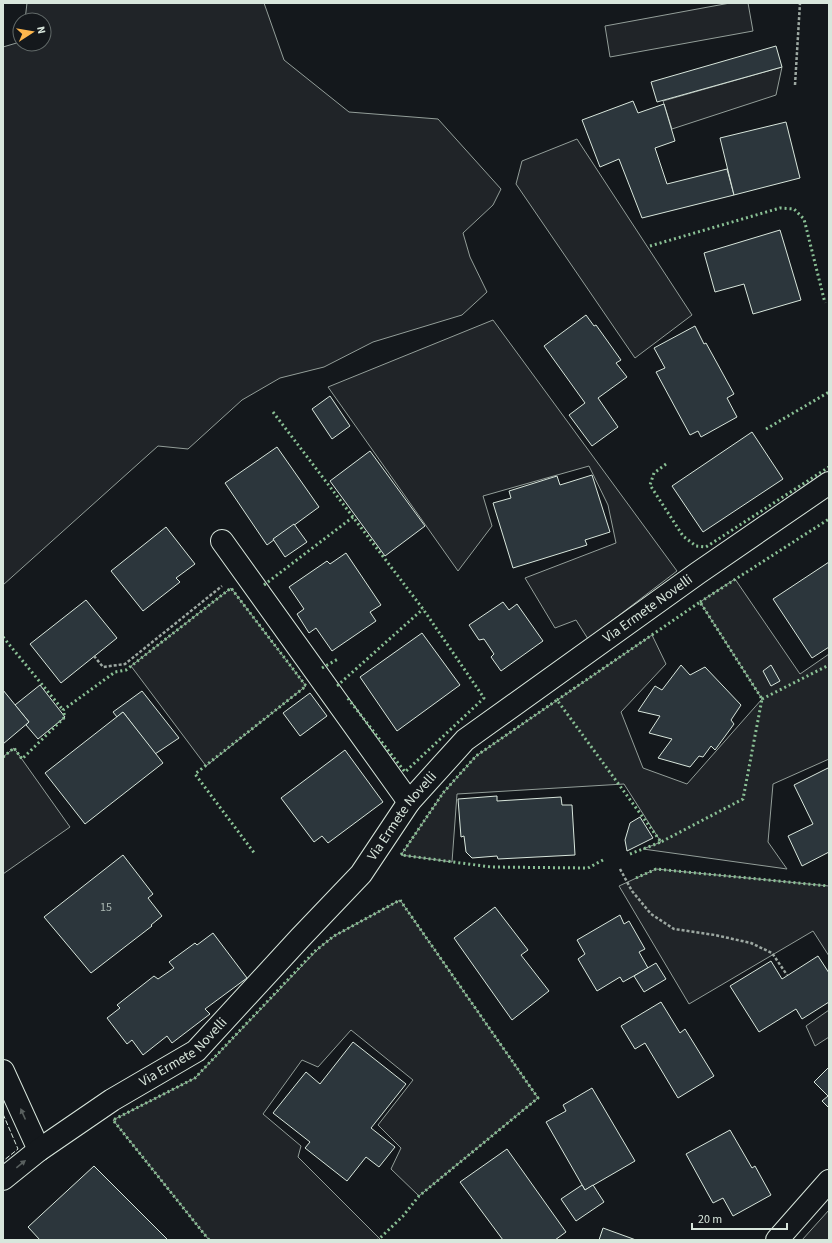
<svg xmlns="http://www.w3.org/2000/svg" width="832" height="1243" viewBox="0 0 832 1243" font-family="'Source Sans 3',sans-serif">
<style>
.green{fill:#202428;stroke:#939e99}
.building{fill:#2c363c;stroke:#d8e6dc}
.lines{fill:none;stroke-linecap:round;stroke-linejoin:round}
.street-casing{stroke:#d8e6dc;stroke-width:24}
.path{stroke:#9da8a2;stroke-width:2.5;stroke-dasharray:3 2;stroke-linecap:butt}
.street{stroke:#14181c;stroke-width:22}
.hedge{stroke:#8ac095;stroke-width:3;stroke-dasharray:2 3;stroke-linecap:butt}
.fence{stroke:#d8e6dc;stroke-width:1;stroke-dasharray:5 2;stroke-linecap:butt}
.oneway{fill:#59605f}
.labels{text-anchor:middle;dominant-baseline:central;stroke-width:3;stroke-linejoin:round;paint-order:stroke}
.number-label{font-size:12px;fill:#adbab4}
.street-label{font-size:14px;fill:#d8e6dc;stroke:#14181c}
</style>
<rect width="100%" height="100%" fill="#14181c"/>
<g class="green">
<path d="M27 3H264L284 60 349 112 438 119 501 189 493 205 463 233 470 257 487 292 462 315 373 342 324 367 280 378 242 400 188 449 158 446 3 585V47L20 42V44H44V20H25Z"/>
<path d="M730 3H748L753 31 610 57 605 26Z"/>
<path d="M782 67 776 95 672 129 663 101Z"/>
<path d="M577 139 692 315 635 358 516 184 522 161Z"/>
<path d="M493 320 677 571 588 639 576 620 555 628 525 578 616 543 608 505 589 466 483 496 492 526 458 571 328 387Z"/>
<path d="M735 579 800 674 829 654V759L773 784 768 842 787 869 643 849 661 842 624 784 457 794 452 862 401 855 443 793 476 756 652 635 666 664 621 712 643 768 687 784 762 699 700 602Z"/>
<path d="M231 588 306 686 206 766 131 666Z"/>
<path d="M14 748 70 827 3 874V757Z"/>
<path d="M656 869 829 886V956L813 931 689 1004 619 886Z"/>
<path d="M400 900 538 1098 419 1196 391 1169 401 1148 378 1125 413 1080 351 1030 318 1067 302 1060 263 1114 301 1146 298 1157 380 1239 378 1240H209L113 1120 195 1078 319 948 334 936Z"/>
<path d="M829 1010V1037L815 1046 806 1026Z"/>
<path d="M829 1210V1240H802Z"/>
</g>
<g class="building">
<path d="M776 46 782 67 657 102 651 82Z"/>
<path d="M633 101 638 113 664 104 675 141 655 148 667 184 727 169 734 195 642 218 619 159 600 167 582 120Z"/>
<path d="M786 122 800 178 734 195 720 138Z"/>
<path d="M780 230 801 300 753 314 744 284 715 292 704 253Z"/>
<path d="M586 315 594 326 596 325 621 360 616 363 627 377 598 398 618 427 592 446 569 415 585 403 544 346Z"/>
<path d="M695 326 704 344 706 343 734 394 727 398 737 417 701 437 698 431 690 435 656 372 665 368 654 348Z"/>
<path d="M330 396 350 426 332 439 312 409Z"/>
<path d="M752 432 783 479 703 532 672 486Z"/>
<path d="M277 447 319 507 267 545 225 483Z"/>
<path d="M370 451 425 526 385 556 330 481Z"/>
<path d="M592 475 610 532 585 540 587 545 513 568 493 503 511 498 509 491 557 476 560 485Z"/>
<path d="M294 524 307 542 285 557 273 539Z"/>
<path d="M166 527 195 564 176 578 180 582 143 611 111 571Z"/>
<path d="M346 553 381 605 370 612 376 621 332 651 316 628 309 633 297 614 304 609 289 587 327 561 330 564Z"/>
<path d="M829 562V647L812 658 773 599Z"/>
<path d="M86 600 117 638 61 683 30 644Z"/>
<path d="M503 602 509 610 517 604 543 641 501 671 491 657 494 654 484 639 479 640 469 625Z"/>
<path d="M422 633 460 685 397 731 360 677Z"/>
<path d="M681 665 690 675 705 667 741 705 731 720 734 724 715 750 711 746 703 757 699 756 690 767 658 758 672 739 649 733 660 716 638 711 655 686 662 690Z"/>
<path d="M771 665 780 681 771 686 763 671Z"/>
<path d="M40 685 65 717 38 739 26 725 29 722 15 705Z"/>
<path d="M3 690 29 722 3 744Z"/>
<path d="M142 691 179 738 155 754 123 712 117 717 113 712Z"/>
<path d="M310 693 327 716 300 736 283 713Z"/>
<path d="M123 712 163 763 85 824 45 773Z"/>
<path d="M345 750 383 802 328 843 322 836 314 842 281 798Z"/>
<path d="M828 768 829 771V852L802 866 788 836 813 824 794 785Z"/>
<path d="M497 796V801L561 797 562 805H572L575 855 498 859 497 856 472 858 466 852 464 836 461 837 458 799Z"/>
<path d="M640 817 653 838 627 851 625 840 630 823Z"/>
<path d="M123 855 153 894 148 898 162 916 151 925 152 926 91 973 44 917Z"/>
<path d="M495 907 528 950 521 955 549 991 512 1020 454 938Z"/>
<path d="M620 915 624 924 629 921 645 949 639 952 648 968 623 982 620 977 597 991 578 959 585 954 577 940Z"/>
<path d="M213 933 247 978 205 1009 210 1014 172 1043 167 1036 143 1055 132 1040 127 1044 107 1018 120 1008 117 1005 154 976 158 979 174 968 169 962 195 943 197 945Z"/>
<path d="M818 956 829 973V1002L802 1019 796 1009 759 1032 730 986 771 961 782 979Z"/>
<path d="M656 963 666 979 644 992 634 976Z"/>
<path d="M661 1002 680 1033 685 1029 714 1076 678 1098 645 1043 635 1049 621 1026Z"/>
<path d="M353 1042 406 1084 371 1128 395 1147 379 1167 366 1157 347 1181 305 1148 310 1142 273 1113 306 1072 320 1084Z"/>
<path d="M829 1067V1108L822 1101 828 1096 814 1082Z"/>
<path d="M592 1088 635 1161 585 1190 546 1122 566 1111 563 1105Z"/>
<path d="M730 1130 752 1168 755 1166 771 1195 733 1216 723 1198 713 1203 686 1154Z"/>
<path d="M507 1149 566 1232 555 1240H503L460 1182Z"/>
<path d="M94 1166 168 1240H40L28 1227Z"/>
<path d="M582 1185 585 1190 593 1185 604 1202 576 1221 561 1199Z"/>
<path d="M603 1228 636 1240H599Z"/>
</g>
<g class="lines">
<g class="street-casing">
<g id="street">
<path d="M222 541 409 802"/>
<path d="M3 1071 39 1150"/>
<path id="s1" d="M3 1179 39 1150 112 1100 196 1051 300 938 361 874 409 802 465 740 698 573 829 483"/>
<path d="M777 1240 829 1181"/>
</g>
</g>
<g class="path">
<path d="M795 85 800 3"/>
<path d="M94 656 103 667 125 664 222 586"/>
<path d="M620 869 632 891 651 914 674 929 715 935 751 943 772 953 787 975"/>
</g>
<use href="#street" class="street"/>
<g class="hedge">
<path d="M650 246 780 208 794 209 804 219 825 303"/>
<path d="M273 412 423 609 484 698 405 772 346 696"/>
<path d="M766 429 829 392"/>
<path d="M666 464 654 473 650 485 683 536 696 546 706 547 829 467"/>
<path d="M264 585 353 517"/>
<path d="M700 602 829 519"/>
<path d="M3 637 63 710"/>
<path d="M322 668 338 659"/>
<path d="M339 686 338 685 423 609"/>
<path d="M762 699 829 665"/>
<path d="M557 700 700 602 762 699 743 799 661 842"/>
<path d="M3 757 14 748 22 759 65 717 63 710 115 672 126 670 231 588 306 686 195 774 255 854"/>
<path d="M603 860 588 868 491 867 401 855 443 793 476 756 557 700 661 842 630 854"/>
<path d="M636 878 656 869 829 886"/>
<path d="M209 1240 113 1120 195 1078 315 951 334 936 400 900 538 1098 419 1196 403 1216 378 1240"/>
</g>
<path class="fence" d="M3 1114 18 1149 3 1161"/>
</g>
<defs><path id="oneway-solid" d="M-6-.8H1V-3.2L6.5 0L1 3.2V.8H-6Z"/></defs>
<g class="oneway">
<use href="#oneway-solid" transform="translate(23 1114) rotate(-114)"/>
<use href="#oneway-solid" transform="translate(21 1164) rotate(-39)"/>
</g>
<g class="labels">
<g class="number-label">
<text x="106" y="907">15</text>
</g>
<g class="street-label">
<text stroke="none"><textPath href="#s1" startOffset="869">Via Ermete Novelli</textPath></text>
<text stroke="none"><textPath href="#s1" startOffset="545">Via Ermete Novelli</textPath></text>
<text stroke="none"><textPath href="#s1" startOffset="221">Via Ermete Novelli</textPath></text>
</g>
</g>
<rect width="832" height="1243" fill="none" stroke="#d8e6dc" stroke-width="8"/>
<g transform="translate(32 32) rotate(78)"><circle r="19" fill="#14181c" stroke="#626a69"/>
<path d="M0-3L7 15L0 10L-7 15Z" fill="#ffb74d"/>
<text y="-6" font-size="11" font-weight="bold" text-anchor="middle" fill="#d8e6dc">N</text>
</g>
<path d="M692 1223v6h95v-6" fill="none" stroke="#d8e6dc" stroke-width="2"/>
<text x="698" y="1223" font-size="12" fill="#d8e6dc" stroke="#14181c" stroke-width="3" paint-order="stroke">20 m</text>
</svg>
